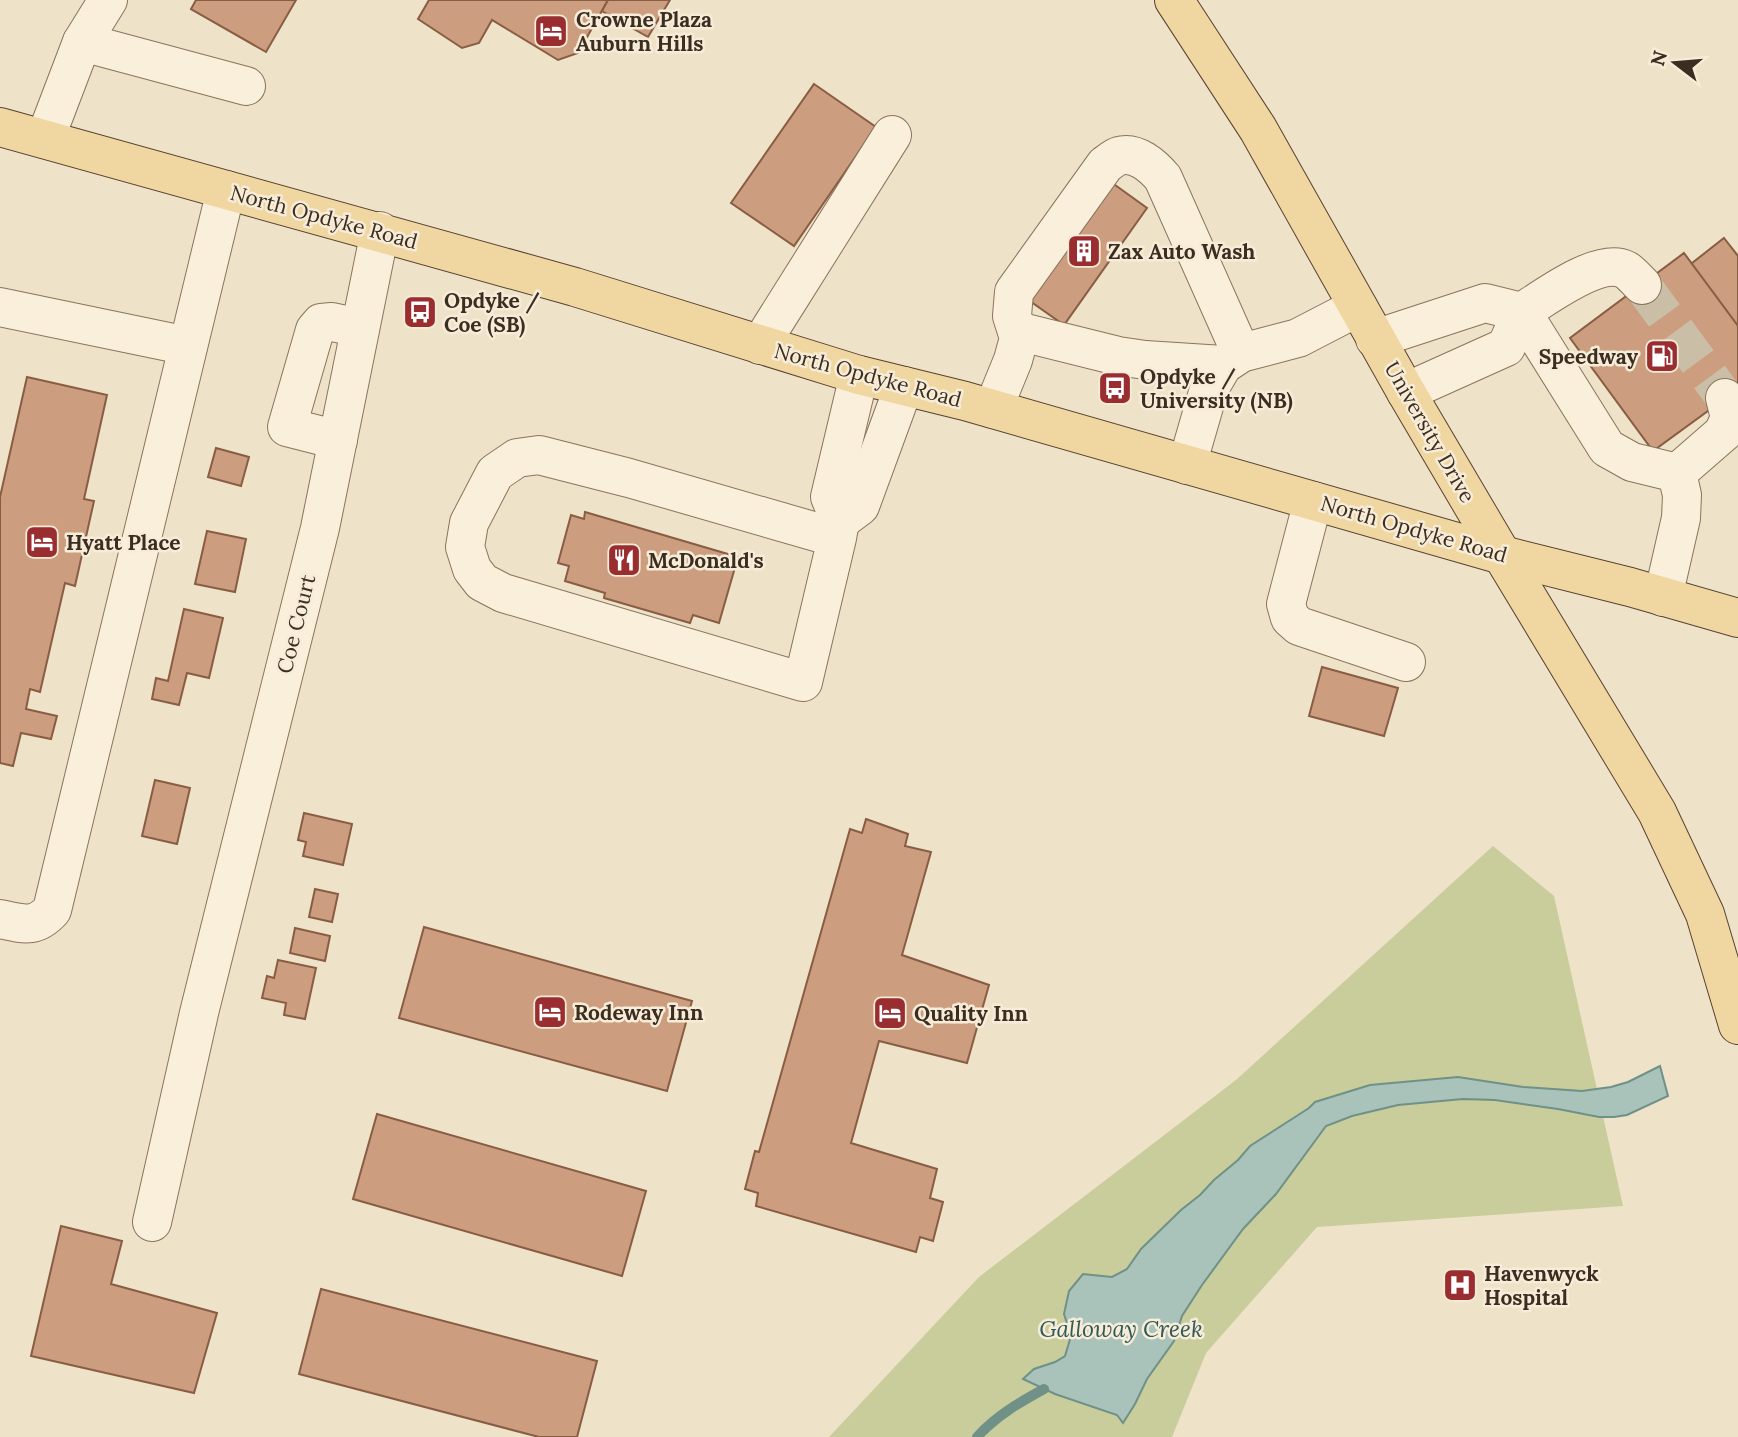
<svg xmlns="http://www.w3.org/2000/svg" width="1738" height="1437" viewBox="0 0 1738 1437" font-family="Lora,serif">
<style>
.green{fill:#c8cd9b}
.water{fill:#a9c2ba;stroke:#6f9188;stroke-width:2}
.lines{fill:none;stroke-linecap:round;stroke-linejoin:round}
.stream{stroke:#6f9188;stroke-width:10}
.building{fill:#cc9d7e;stroke:#895d43;stroke-width:2}
.minor-tunnel{stroke:#cabea6;stroke-width:38;stroke-dasharray:38 19;stroke-linecap:butt}
.minor-casing{stroke:#8a745d;stroke-width:40}
.major-casing{stroke:#584231;stroke-width:40}
.minor{stroke:#f9efdb;stroke-width:38}
.major{stroke:#f0d6a1;stroke-width:38}
.labels{text-anchor:middle;dominant-baseline:central;stroke-width:5;stroke-linejoin:round;paint-order:stroke}
.poi-label{font-size:21px;font-weight:bold;fill:#3b2d20;stroke:#f6ecd8;text-anchor:start}
.street-label{font-size:21px;fill:#3b2d20;stroke:#f6ecd8}
.water-label{font-size:23px;font-style:italic;fill:#305a57;stroke:#f6ecd8}
</style>
<rect width="100%" height="100%" fill="#eee2c8"/>
<path class="green" d="M1493 846 1554 896 1623 1206 1317 1227 1206 1353 1172 1437H829L979 1277 1236 1080Z"/>
<path class="water" d="M1660 1066 1668 1096 1627 1115 1614 1117H1599L1558 1109 1495 1100 1463 1099 1398 1105 1352 1116 1326 1126 1276 1194 1243 1229 1202 1285 1182 1316 1174 1341 1147 1379 1135 1404 1123 1423 1117 1415 1055 1394 1023 1379 1034 1369 1055 1362 1065 1356 1071 1336 1064 1314 1069 1291 1083 1274 1112 1277 1127 1269 1141 1249 1181 1210 1200 1195 1214 1180 1238 1160 1250 1146 1309 1108 1315 1102 1370 1085 1458 1077 1523 1087 1582 1091 1611 1087 1628 1082Z"/>
<g class="lines">
<path class="stream" d="M977 1437C996 1416 1020 1402 1044 1389"/>
</g>
<g class="building">
<path d="M196 0H296L266 52 191 9Z"/>
<path d="M429 0H608L578 53 558 60 492 20 479 43 462 48 418 19Z"/>
<path d="M608 0H670L648 37 602 11Z"/>
<path d="M814 84 876 127 794 246 731 203Z"/>
<path d="M1104 177 1147 208 1064 325 1020 294Z"/>
<path d="M1724 238 1738 256V335L1687 267Z"/>
<path d="M1684 253 1738 326V389L1653 451 1570 338Z"/>
<path d="M27 377 107 395 84 499 94 501 75 586 65 583 40 692 30 689 26 709 57 716 51 739 21 733 13 766 0 763V497Z"/>
<path d="M216 448 249 457 241 486 208 477Z"/>
<path d="M585 512 738 557 719 623 693 615 690 623 604 598 605 593 565 581 569 566 558 563 571 515 584 519Z"/>
<path d="M207 531 246 539 235 592 195 584Z"/>
<path d="M184 609 223 618 209 678 187 673 179 705 152 699 156 678 168 681Z"/>
<path d="M1322 667 1398 688 1384 736 1309 716Z"/>
<path d="M155 780 190 788 177 844 142 836Z"/>
<path d="M304 813 352 824 343 865 303 856 306 842 298 840Z"/>
<path d="M866 819 908 834 905 846 931 852 902 955 989 985 967 1063 879 1041 851 1143 937 1169 930 1198 943 1202 933 1241 920 1237 916 1252 756 1206 758 1193 745 1189 755 1151 759 1152 850 829 862 833Z"/>
<path d="M315 889 338 894 332 922 309 917Z"/>
<path d="M424 927 692 1001 667 1091 399 1018Z"/>
<path d="M295 928 330 936 325 961 290 953Z"/>
<path d="M278 960 316 968 305 1019 284 1015 286 1003 262 998 267 976 274 978Z"/>
<path d="M377 1114 646 1191 622 1276 353 1199Z"/>
<path d="M61 1226 122 1241 111 1284 217 1313 194 1393 31 1356Z"/>
<path d="M321 1289 597 1361 577 1437H539L299 1374Z"/>
</g>
<g class="lines">
<path class="minor-tunnel" d="M1642 285 1725 398"/>
<g class="minor-casing">
<g id="minor">
<path d="M82 42 108 0"/>
<path d="M45 139 82 42 246 86"/>
<path d="M0 307 188 346"/>
<path d="M1017 331 1118 356 1145 360 1223 365"/>
<path d="M1375 339 1485 303 1522 312C1544 298 1600 256 1626 270 1631 273 1637 280 1642 285"/>
<path d="M760 345 892 135"/>
<path d="M1406 392 1506 347 1522 312 1607 448 1632 462 1677 473 1682 495 1681 518 1663 597"/>
<path d="M993 409 1013 360 1019 338 1012 316 1014 292 1105 165C1109 162 1115 157 1119 156 1136 151 1153 166 1163 178L1241 353"/>
<path d="M338 440 287 427 315 330 321 323 332 322 360 328"/>
<path d="M1187 465 1209 389 1223 365 1241 353 1298 338 1358 307"/>
<path d="M1677 473 1723 433 1730 418 1725 398"/>
<path d="M1313 501 1286 604 1290 618 1299 626 1406 662"/>
<path d="M840 521 860 506 904 386"/>
<path d="M837 538 629 478 539 455 517 458 495 473 469 523 465 547 472 569 482 582 503 593 803 682 837 538 840 521 830 497 859 375"/>
<path d="M0 919C23 924 35 929 52 910L226 190"/>
<path d="M152 1222 199 1013 320 528 380 231"/>
</g>
</g>
<g class="major-casing">
<g id="major">
<path d="M1174 0 1258 129 1406 392 1502 555 1657 812 1705 914 1738 1025"/>
<path d="M0 127 575 287 859 375 965 401 1502 555 1630 587 1738 618"/>
</g>
</g>
<use href="#minor" class="minor"/>
<use href="#major" class="major"/>
</g>
<defs>
<g id="hotel-square" transform="scale(1.75)"><rect x="-9" y="-9" width="18" height="18" rx="4" fill="#992d30" stroke="#f6ecd8"/><path d="M-6-4.5h1.5V1H6V5H4.5V3h-9V5H-6ZM-4 0a1.8 1.8 0 1 1 3.6 0ZM.5 0V-2.5h3Q6-2.5 6 0Z" fill="#fff"/></g>
<g id="building-square" transform="scale(1.75)"><rect x="-9" y="-9" width="18" height="18" rx="4" fill="#992d30" stroke="#f6ecd8"/><path d="M-4-6H4V6H1V3H-1V6H-4ZM-2.5-4.3h1.7v1.8h-1.7ZM.8-4.3h1.7v1.8H.8ZM-2.5-1h1.7V.8h-1.7ZM.8-1h1.7V.8H.8Z" fill="#fff"/></g>
<g id="bus-square" transform="scale(1.75)"><rect x="-9" y="-9" width="18" height="18" rx="4" fill="#992d30" stroke="#f6ecd8"/><path d="M-5-6H5V4H4V6H2V4H-2V6H-4V4H-5ZM-3.5-4V0h7V-4ZM-3.5 1.2v1.5H-2V1.2ZM2 1.2v1.5H3.5V1.2Z" fill="#fff"/></g>
<g id="fuel-square" transform="scale(1.75)"><rect x="-9" y="-9" width="18" height="18" rx="4" fill="#992d30" stroke="#f6ecd8"/><path d="M-5.5-6h7V0h2V4h1.3V-2.5L3-4.5l.8-.8L6-3V5H2.5V1h-1V6h-7ZM-4.2-4.7v3.2H.2V-4.7Z" fill="#fff"/></g>
<g id="restaurant-square" transform="scale(1.75)"><rect x="-9" y="-9" width="18" height="18" rx="4" fill="#992d30" stroke="#f6ecd8"/><path d="M-5-6h1v4h1v-4h1v4h1v-4h1v5L-1.5 .5V6h-2V.5L-5-1ZM5-6V6H3V1.5H1.5Q1.5-4 5-6Z" fill="#fff"/></g>
<g id="hospital-square" transform="scale(1.75)"><rect x="-9" y="-9" width="18" height="18" rx="4" fill="#992d30" stroke="#f6ecd8"/><path d="M-5-5h3v3.5h4V-5h3V5h-3V1.5h-4V5h-3Z" fill="#fff"/></g>
</defs>
<g fill-rule="evenodd">
<use href="#hotel-square" x="551" y="31"/>
<use href="#building-square" x="1084" y="251"/>
<use href="#bus-square" x="420" y="312"/>
<use href="#fuel-square" x="1662" y="356"/>
<use href="#bus-square" x="1115" y="388"/>
<use href="#hotel-square" x="42" y="542"/>
<use href="#restaurant-square" x="624" y="560"/>
<use href="#hotel-square" x="550" y="1012"/>
<use href="#hotel-square" x="890" y="1013"/>
<use href="#hospital-square" x="1460" y="1285"/>
</g>
<g class="labels">
<g class="poi-label">
<text x="576" y="19">Crowne Plaza<tspan x="576" dy="24">Auburn Hills</tspan></text>
<text x="1108" y="251">Zax Auto Wash</text>
<text x="444" y="300">Opdyke /<tspan x="444" dy="24">Coe (SB)</tspan></text>
<text x="1638" y="356" text-anchor="end">Speedway</text>
<text x="1140" y="376">Opdyke /<tspan x="1140" dy="24">University (NB)</tspan></text>
<text x="66" y="542">Hyatt Place</text>
<text x="648" y="560">McDonald's</text>
<text x="574" y="1012">Rodeway Inn</text>
<text x="914" y="1013">Quality Inn</text>
<text x="1484" y="1273">Havenwyck<tspan x="1484" dy="24">Hospital</tspan></text>
</g>
<g class="street-label">
<text transform="translate(324 217) rotate(15)">North Opdyke Road</text>
<text transform="translate(868 375) rotate(15)">North Opdyke Road</text>
<text transform="translate(1430 432) rotate(60)">University Drive</text>
<text transform="translate(1414 529) rotate(16)">North Opdyke Road</text>
<text transform="translate(296 624) rotate(-76)">Coe Court</text>
</g>
<g class="water-label">
<text x="1121" y="1328">Galloway Creek</text>
</g>
</g>
<g transform="translate(1675 63) rotate(286)" stroke="#f6ecd8" stroke-width="5" paint-order="stroke">
<path d="M0-5L12 26L0 18L-12 26Z" fill="#3b2d20"/>
<text y="-10" font-size="19" font-weight="bold" text-anchor="middle" fill="#3b2d20">N</text>
</g>
</svg>
